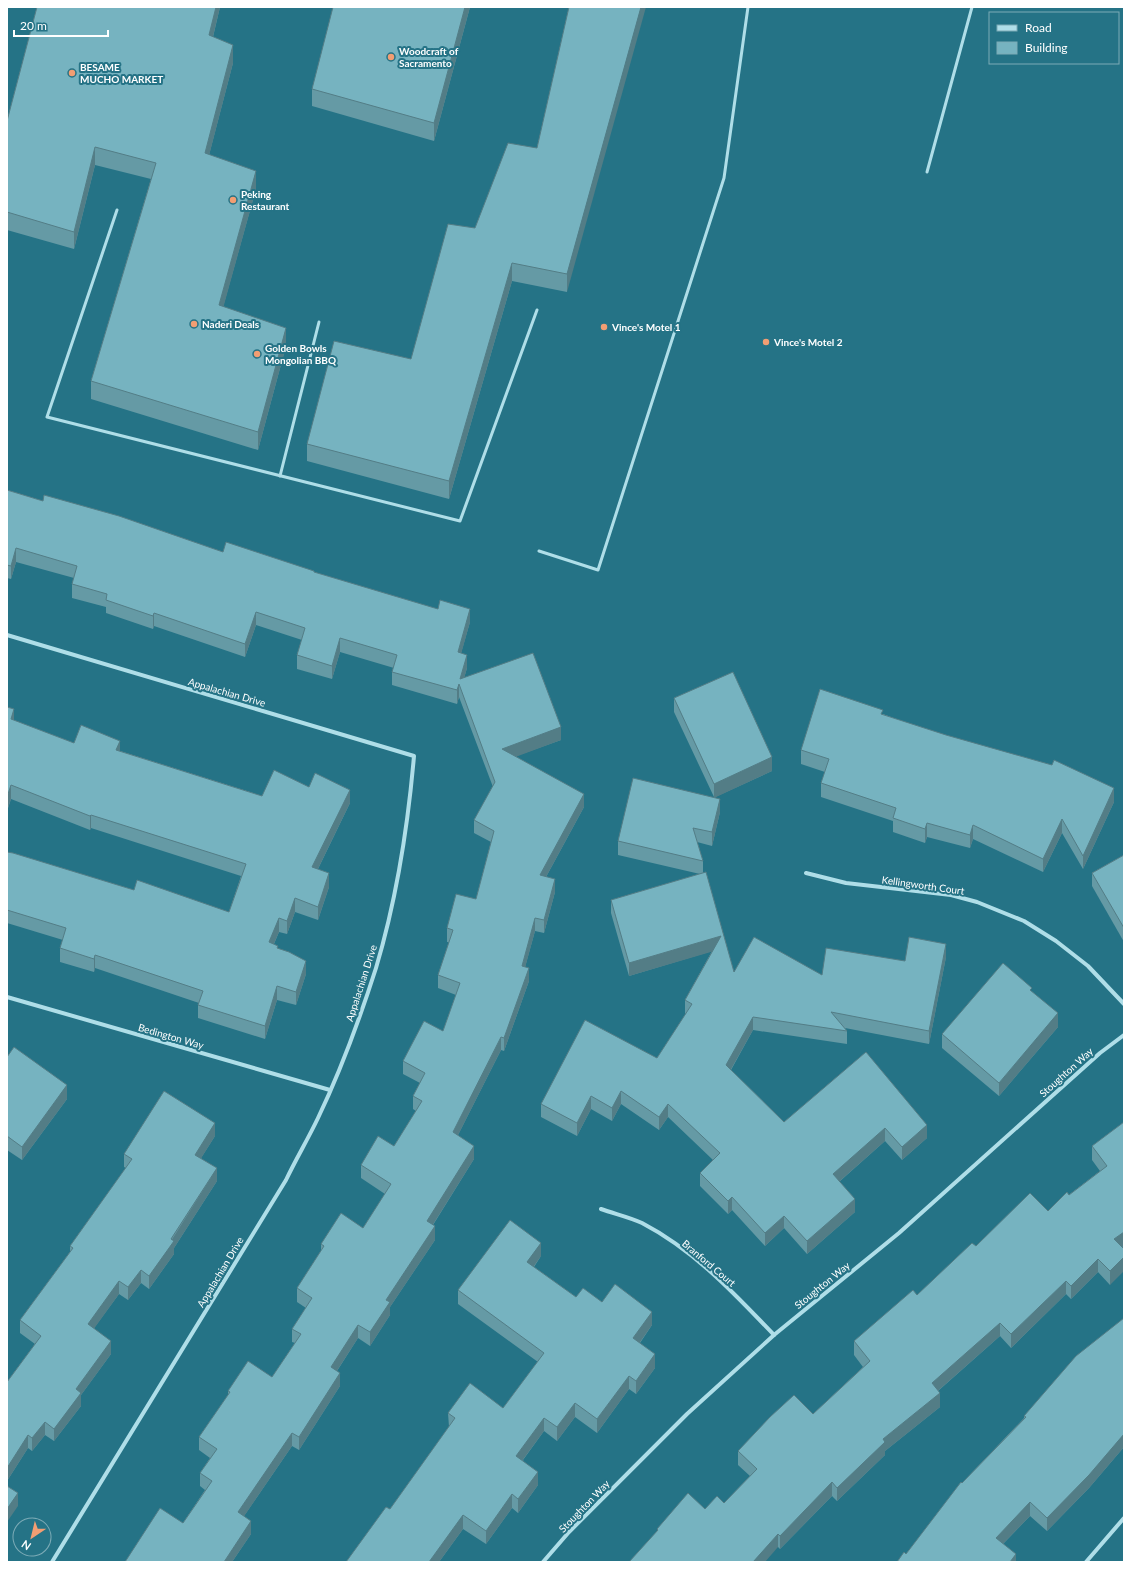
<svg xmlns="http://www.w3.org/2000/svg" width="1131" height="1569" viewBox="0 0 1131 1569" font-family="Lato,sans-serif">
<style>
.lines{fill:none;stroke-linecap:round;stroke-linejoin:round}
.lane{stroke:#afdee8;stroke-width:3}
.street{stroke:#afdee8;stroke-width:4}
.wall{fill:#659aa5}
.shaded-wall{fill:#537d86}
.building{fill:#76b3c0;stroke:#537d86}
.poi-dot{fill:#f29e73;stroke:#257386;stroke-width:1.5}
.labels{text-anchor:middle;dominant-baseline:central;stroke-width:4;stroke-linejoin:round;paint-order:stroke}
.poi-label{font-size:10px;font-weight:bold;fill:#fff;stroke:#257386;text-anchor:start}
.street-label{font-size:10px;fill:#fff;stroke:#257386}
</style>
<rect width="100%" height="100%" fill="#257386"/>
<g class="lines">
<g class="lane">
<path d="M927 172 972 7"/>
<path d="M117 210 47 417 460 521 537 310"/>
<path d="M280 476 319 322"/>
<path d="M539 551 598 570 724 178 748 7"/>
</g>
<g class="street">
<path d="M7 635 414 756C408 825 396 901 376 968 360 1018 341 1070 318 1118 308 1139 296 1159 286 1180L52 1562"/>
<path d="M806 873 846 883 951 895 977 902 1024 921 1056 941 1088 966 1124 1004"/>
<path d="M7 997 330 1090"/>
<path d="M601 1209C615 1214 629 1217 642 1223 694 1250 734 1293 774 1335"/>
<path d="M543 1562 569 1532 687 1414 774 1335 899 1233 1100 1053 1124 1035"/>
<path d="M1086 1562 1124 1518"/>
</g>
</g>
<g class="wall">
<path d="M37 7H220L213 37 233 63 209 155 256 189 223 307 286 346 258 450 91 399V381L151 179 95 165 74 249 7 230V121Z"/>
<path d="M470 7 434 141 312 106V89Z"/>
<path d="M569 7 567 292 512 281 449 499 307 461V444L411 359 475 228 537 148Z"/>
<path d="M7 490 43 501 223 552 314 572 470 622 461 653 467 668 464 678 561 740 516 756 584 807 546 877 555 892 544 933 535 931 525 967 529 981 504 1051 501 1050 458 1135 474 1159 433 1225 435 1240 390 1307V1315L370 1346 358 1338 337 1371 340 1386 299 1450 292 1446 244 1516 251 1534 232 1562H125L183 1523 205 1490 200 1486V1473L210 1458 199 1450V1437L228 1395V1391L272 1377 295 1343 292 1342V1329L306 1308 297 1302V1288L321 1251V1244L363 1228 385 1194 361 1178V1165L394 1146 416 1111 413 1109V1096L420 1083 403 1074V1061L443 1031 456 995 438 988V975L449 942H447V928L476 899 491 842 474 833V820L493 787 459 697 457 704 392 685V672L394 668 340 652 332 679 297 669V655L302 640 256 625 245 657 154 626 153 629 106 613V607L72 598V584L74 578 16 562 11 579 7 578Z"/>
<path d="M674 698 772 771 715 797 720 812 712 846 697 842 703 861V873L734 972 822 975 905 961 946 957 929 1044 845 1028 847 1031V1044L753 1030 731 1070 784 1122 866 1052 927 1138 902 1160 885 1141 839 1182 855 1212 807 1254 784 1228 765 1246 732 1210 728 1214 700 1186V1173L713 1160 668 1117 659 1130 621 1104 612 1121 591 1109 577 1136 541 1117V1104L657 1058 686 1014 685 1013V1000L712 951 629 976 611 913V900L700 874 618 855V841L714 797 674 712Z"/>
<path d="M7 707 14 721 74 743 120 751 262 796 309 787 350 803 318 869 329 887 318 920 295 912 287 934 279 932 274 944 306 974 296 1005 277 1000 265 1039 198 1018V1005L199 1003 95 968 94 972 60 962V948L63 940 7 923V852L134 890 229 912 241 876 91 828 90 830 11 799 7 811Z"/>
<path d="M883 714 1114 802 1083 869 1062 833 1043 872 973 839 970 848 927 837 925 843 893 832V821L821 797V783L825 772 801 764V750Z"/>
<path d="M1124 855V942L1092 886V873Z"/>
<path d="M1058 1027 999 1096 942 1048V1034Z"/>
<path d="M7 1057 67 1099 22 1160 7 1150Z"/>
<path d="M1124 1122V1245L1122 1247 1110 1285 1098 1272 1071 1299 1066 1294 1011 1348 1000 1336 938 1391 940 1407 885 1451V1455L837 1501 832 1496 780 1549 778 1547 657 1532V1529L705 1509 724 1503 750 1476 738 1465V1451L813 1414 863 1367 854 1355V1341L917 1295 976 1246 1048 1211 1100 1171 1092 1160V1146Z"/>
<path d="M215 1136 201 1158 217 1181 174 1248V1254L149 1289 141 1283 128 1300 119 1294 94 1328 111 1354 81 1395V1406L54 1441 45 1435 32 1451 28 1448 7 1481V1382L35 1344 20 1333V1320L70 1252V1246L126 1168 124 1167V1154Z"/>
<path d="M541 1256 534 1267 576 1297 602 1302 652 1325 640 1343 655 1368 636 1394 629 1389 597 1433 575 1417 557 1441 544 1431 523 1460 538 1485 518 1513 512 1508 486 1544 463 1529 439 1562H346L390 1509 449 1427 448 1413 503 1408 538 1362 458 1304V1290Z"/>
<path d="M1124 1318V1447L1089 1488 1047 1531 1030 1516 1003 1544 1016 1562 906 1554 962 1483 1024 1418V1416Z"/>
</g>
<g class="shaded-wall">
<path d="M216 7H220L209 53V35Z"/>
<path d="M465 7H470L434 141V123Z"/>
<path d="M641 7H646L567 292V274Z"/>
<path d="M233 45V63L205 171V153Z"/>
<path d="M95 147V165L74 249V232Z"/>
<path d="M256 171V189L219 323V305Z"/>
<path d="M512 263V281L449 499V481Z"/>
<path d="M286 328V346L258 450V432Z"/>
<path d="M16 548V562L11 579V566Z"/>
<path d="M470 609V622L458 665V652Z"/>
<path d="M256 612V625L245 657V644Z"/>
<path d="M154 613V626L153 629V616Z"/>
<path d="M340 638V652L332 679V666Z"/>
<path d="M467 655V668L461 689 460 679Z"/>
<path d="M459 684V697L457 704V690Z"/>
<path d="M14 709V722L11 719Z"/>
<path d="M561 727V740L502 762V749Z"/>
<path d="M120 741V754L116 750Z"/>
<path d="M772 757V771L714 798V784Z"/>
<path d="M11 785V799L7 811V797Z"/>
<path d="M1114 788V802L1083 869V856Z"/>
<path d="M350 790V803L312 881V867Z"/>
<path d="M584 794V807L540 888V875Z"/>
<path d="M720 799V812L712 846V832Z"/>
<path d="M91 815V828L90 830V816Z"/>
<path d="M1062 819V833L1043 872V859Z"/>
<path d="M927 823V837L925 843V829Z"/>
<path d="M973 825V839L970 848V835Z"/>
<path d="M329 873V887L318 920V907Z"/>
<path d="M555 879V892L544 933V920Z"/>
<path d="M295 898V912L287 934V921Z"/>
<path d="M279 918V932L269 955V942Z"/>
<path d="M535 918V931L522 979V966Z"/>
<path d="M721 936V949L629 976V963Z"/>
<path d="M946 944V957L929 1044V1031Z"/>
<path d="M95 955V968L94 972V959Z"/>
<path d="M306 961V974L296 1005V992Z"/>
<path d="M529 968V981L504 1051V1038Z"/>
<path d="M277 986V1000L265 1039V1026Z"/>
<path d="M1058 1013V1027L999 1096V1083Z"/>
<path d="M753 1017V1030L726 1078V1065Z"/>
<path d="M501 1037V1050L453 1145V1132Z"/>
<path d="M67 1085V1099L22 1160V1147Z"/>
<path d="M621 1091V1104L612 1121V1108Z"/>
<path d="M591 1096V1109L577 1136V1123Z"/>
<path d="M668 1104V1117L659 1130V1117Z"/>
<path d="M215 1123V1136L195 1168V1155Z"/>
<path d="M927 1125V1138L902 1160V1147Z"/>
<path d="M885 1128V1141L833 1187V1174Z"/>
<path d="M474 1146V1159L427 1234V1221Z"/>
<path d="M217 1168V1181L174 1248V1254L149 1289V1276Z"/>
<path d="M732 1197V1210L728 1214V1201Z"/>
<path d="M855 1199V1212L807 1254V1241Z"/>
<path d="M784 1216V1228L765 1246V1233Z"/>
<path d="M435 1226V1240L390 1307V1315L370 1346V1332L386 1300Z"/>
<path d="M1124 1232V1245L1114 1253V1239Z"/>
<path d="M541 1243V1256L527 1276V1262Z"/>
<path d="M1124 1257V1271L1110 1285V1271Z"/>
<path d="M1098 1259V1272L1071 1299V1286Z"/>
<path d="M141 1270V1283L128 1300V1287Z"/>
<path d="M119 1281V1294L88 1337V1324Z"/>
<path d="M1066 1281V1294L1011 1348V1334Z"/>
<path d="M652 1312V1325L633 1352V1338Z"/>
<path d="M1000 1323V1336L932 1396V1383Z"/>
<path d="M358 1325V1338L331 1380V1367Z"/>
<path d="M111 1341V1354L81 1395V1406L54 1441V1429L76 1389Z"/>
<path d="M655 1354V1368L636 1394V1381Z"/>
<path d="M340 1373V1386L299 1450V1437Z"/>
<path d="M629 1376V1389L597 1433V1419Z"/>
<path d="M940 1393V1407L885 1451V1455L837 1501V1488L883 1439Z"/>
<path d="M575 1403V1417L557 1441V1427Z"/>
<path d="M544 1418V1431L516 1469V1456Z"/>
<path d="M45 1422V1435L32 1451V1438Z"/>
<path d="M292 1433V1446L238 1525V1512Z"/>
<path d="M1124 1434V1447L1089 1488 1047 1531V1518Z"/>
<path d="M28 1435V1448L7 1481V1468Z"/>
<path d="M538 1472V1485L518 1513V1499Z"/>
<path d="M832 1482V1496L780 1549V1536Z"/>
<path d="M18 1493V1506L7 1522V1509Z"/>
<path d="M512 1494V1508L486 1544V1531Z"/>
<path d="M1030 1502V1516L996 1551V1538Z"/>
<path d="M463 1515V1529L439 1562H429Z"/>
<path d="M251 1521V1534L232 1562H224Z"/>
<path d="M778 1534V1547L765 1562H753Z"/>
<path d="M1016 1554V1562H1010Z"/>
</g>
<g class="building">
<path d="M37 7H216L209 35 233 45 205 153 256 171 219 305 286 328 258 432 91 381 156 163 95 147 74 232 7 212V121Z"/>
<path d="M333 7H465L434 123 312 89Z"/>
<path d="M569 7H641L567 274 512 263 449 481 307 444 334 341 411 359 448 224 475 228 508 143 537 148Z"/>
<path d="M7 490 43 501 44 495 119 516 223 552 226 542 314 571V572L438 609 440 600 470 609 458 652 467 655 460 679 533 653 561 727 502 749 584 794 540 875 555 879 544 920 535 918 522 966 529 968 504 1038 501 1037 453 1132 474 1146 427 1221 435 1226 386 1300 390 1302 370 1332 358 1325 331 1367 340 1373 299 1437 292 1433 238 1512 251 1521 224 1562H125L160 1508 183 1523 212 1481 200 1473 217 1449 199 1437 230 1392 228 1391 248 1361 272 1377 301 1334 292 1329 312 1298 297 1288 324 1246 321 1244 341 1213 363 1228 391 1184 361 1165 378 1136 394 1146 422 1101 413 1096 425 1073 403 1061 424 1021 443 1031 460 983 438 975 453 930 447 928 456 894 476 899 494 831 474 820 495 782 459 684 457 690 392 672 397 655 340 638 332 666 297 655 305 628 256 612 245 644 154 613 153 616 106 600 107 594 72 584 77 566 16 548 11 566 7 565Z"/>
<path d="M733 672 772 757 714 784 674 698Z"/>
<path d="M820 689 883 710 881 714 946 735 1052 765 1054 760 1114 788 1083 856 1062 819 1043 859 973 825 970 835 927 823 925 829 893 818 896 808 821 783 829 759 801 750Z"/>
<path d="M7 707 14 709 11 719 74 743 81 725 120 741 116 750 262 796 274 770 309 787 315 773 350 790 312 867 329 873 318 907 295 898 287 921 279 918 269 942 278 946 277 948 289 952 306 961 296 992 277 986 265 1026 198 1005 203 991 95 955 94 959 60 948 66 928 7 910V852L13 853 134 890 137 880 229 912 246 864 91 815 90 816 11 785 7 797Z"/>
<path d="M633 778 720 799 712 832 693 828 703 861 618 841Z"/>
<path d="M1124 855V928L1092 873Z"/>
<path d="M706 872 734 972 754 937 822 975 826 948 905 961 909 937 946 944 929 1031 831 1012 847 1031 753 1017 726 1065 784 1122 866 1052 927 1125 902 1147 885 1128 833 1174 855 1199 807 1241 784 1216 765 1233 732 1197 728 1201 700 1173 720 1153 668 1104 659 1117 621 1091 612 1108 591 1096 577 1123 541 1104 585 1020 657 1058 692 1004 685 1000 721 936 629 963 611 900Z"/>
<path d="M1003 963 1032 988 1030 990 1058 1013 999 1083 942 1034Z"/>
<path d="M14 1047 67 1085 22 1147 7 1136V1057Z"/>
<path d="M164 1091 215 1123 195 1155 217 1168 171 1239 174 1241 149 1276 141 1270 128 1287 119 1281 88 1324 111 1341 76 1389 81 1393 54 1429 45 1422 32 1438 28 1435 7 1468V1382L41 1336 20 1320 73 1248 70 1246 132 1159 124 1154Z"/>
<path d="M1124 1122V1232L1114 1239 1124 1249V1257L1110 1271 1098 1259 1071 1286 1066 1281 1011 1334 1000 1323 932 1383 940 1393 883 1439 885 1442 837 1488 832 1482 780 1536 778 1534 753 1562H629L658 1530 657 1529 688 1493 705 1509 717 1496 724 1503 757 1469 738 1451 770 1417 794 1395 813 1414 870 1361 854 1341 913 1290 917 1295 972 1243 976 1246 1030 1193 1048 1211 1067 1192 1069 1195 1107 1166 1092 1146Z"/>
<path d="M510 1220 541 1243 527 1262 576 1297 583 1288 602 1302 615 1284 652 1312 633 1338 655 1354 636 1381 629 1376 597 1419 575 1403 557 1427 544 1418 516 1456 538 1472 518 1499 512 1494 486 1531 463 1515 429 1562H346L386 1507 390 1509 455 1418 448 1413 470 1383 503 1408 544 1353 458 1290Z"/>
<path d="M1124 1318V1434L1089 1475 1047 1518 1030 1502 996 1538 1016 1554 1010 1562H897L904 1552 906 1554 961 1482 962 1483 1026 1417 1024 1416 1076 1356Z"/>
<path d="M7 1486 18 1493 7 1509Z"/>
</g>
<g class="poi-dot">
<circle cx="391" cy="57" r="4"/>
<circle cx="72" cy="73" r="4"/>
<circle cx="233" cy="200" r="4"/>
<circle cx="194" cy="324" r="4"/>
<circle cx="604" cy="327" r="4"/>
<circle cx="766" cy="342" r="4"/>
<circle cx="257" cy="354" r="4"/>
</g>
<g class="labels">
<g class="poi-label">
<text x="399" y="51">Woodcraft of<tspan x="399" dy="12">Sacramento</tspan></text>
<text x="80" y="67">BESAME<tspan x="80" dy="12">MUCHO MARKET</tspan></text>
<text x="241" y="194">Peking<tspan x="241" dy="12">Restaurant</tspan></text>
<text x="202" y="324">Naderi Deals</text>
<text x="612" y="327">Vince's Motel 1</text>
<text x="774" y="342">Vince's Motel 2</text>
<text x="265" y="348">Golden Bowls<tspan x="265" dy="12">Mongolian BBQ</tspan></text>
</g>
<g class="street-label">
<text transform="translate(227 692) rotate(16)">Appalachian Drive</text>
<text transform="translate(923 885) rotate(8)">Kellingworth Court</text>
<text transform="translate(361 983) rotate(-72)">Appalachian Drive</text>
<text transform="translate(171 1036) rotate(16)">Bedington Way</text>
<text transform="translate(1066 1072) rotate(-42)">Stoughton Way</text>
<text transform="translate(709 1263) rotate(40)">Branford Court</text>
<text transform="translate(220 1272) rotate(-59)">Appalachian Drive</text>
<text transform="translate(822 1285) rotate(-39)">Stoughton Way</text>
<text transform="translate(584 1506) rotate(-46)">Stoughton Way</text>
</g>
</g>
<rect width="1131" height="1569" fill="none" stroke="#ffffff" stroke-width="16"/>
<rect x="989" y="12" width="130" height="52" fill="#257386" stroke="#7cabb6"/>
<rect x="997" y="25" width="20" height="6" fill="#afdee8" stroke="#7cabb6"/>
<text x="1025" y="32" font-size="12" fill="#ffffff">Road</text>
<rect x="997" y="42" width="20" height="12" fill="#76b3c0" stroke="#7cabb6"/>
<text x="1025" y="52" font-size="12" fill="#ffffff">Building</text>
<g transform="translate(32 1537) rotate(215)"><circle r="19" fill="#257386" stroke="#7cabb6"/>
<path d="M0-3L7 15L0 10L-7 15Z" fill="#f29e73"/>
<text y="-6" font-size="11" font-weight="bold" text-anchor="middle" fill="#ffffff">N</text>
</g>
<path d="M14 30v6h94v-6" fill="none" stroke="#ffffff" stroke-width="2"/>
<text x="20" y="30" font-size="12" fill="#ffffff" stroke="#257386" stroke-width="3" paint-order="stroke">20 m</text>
</svg>
